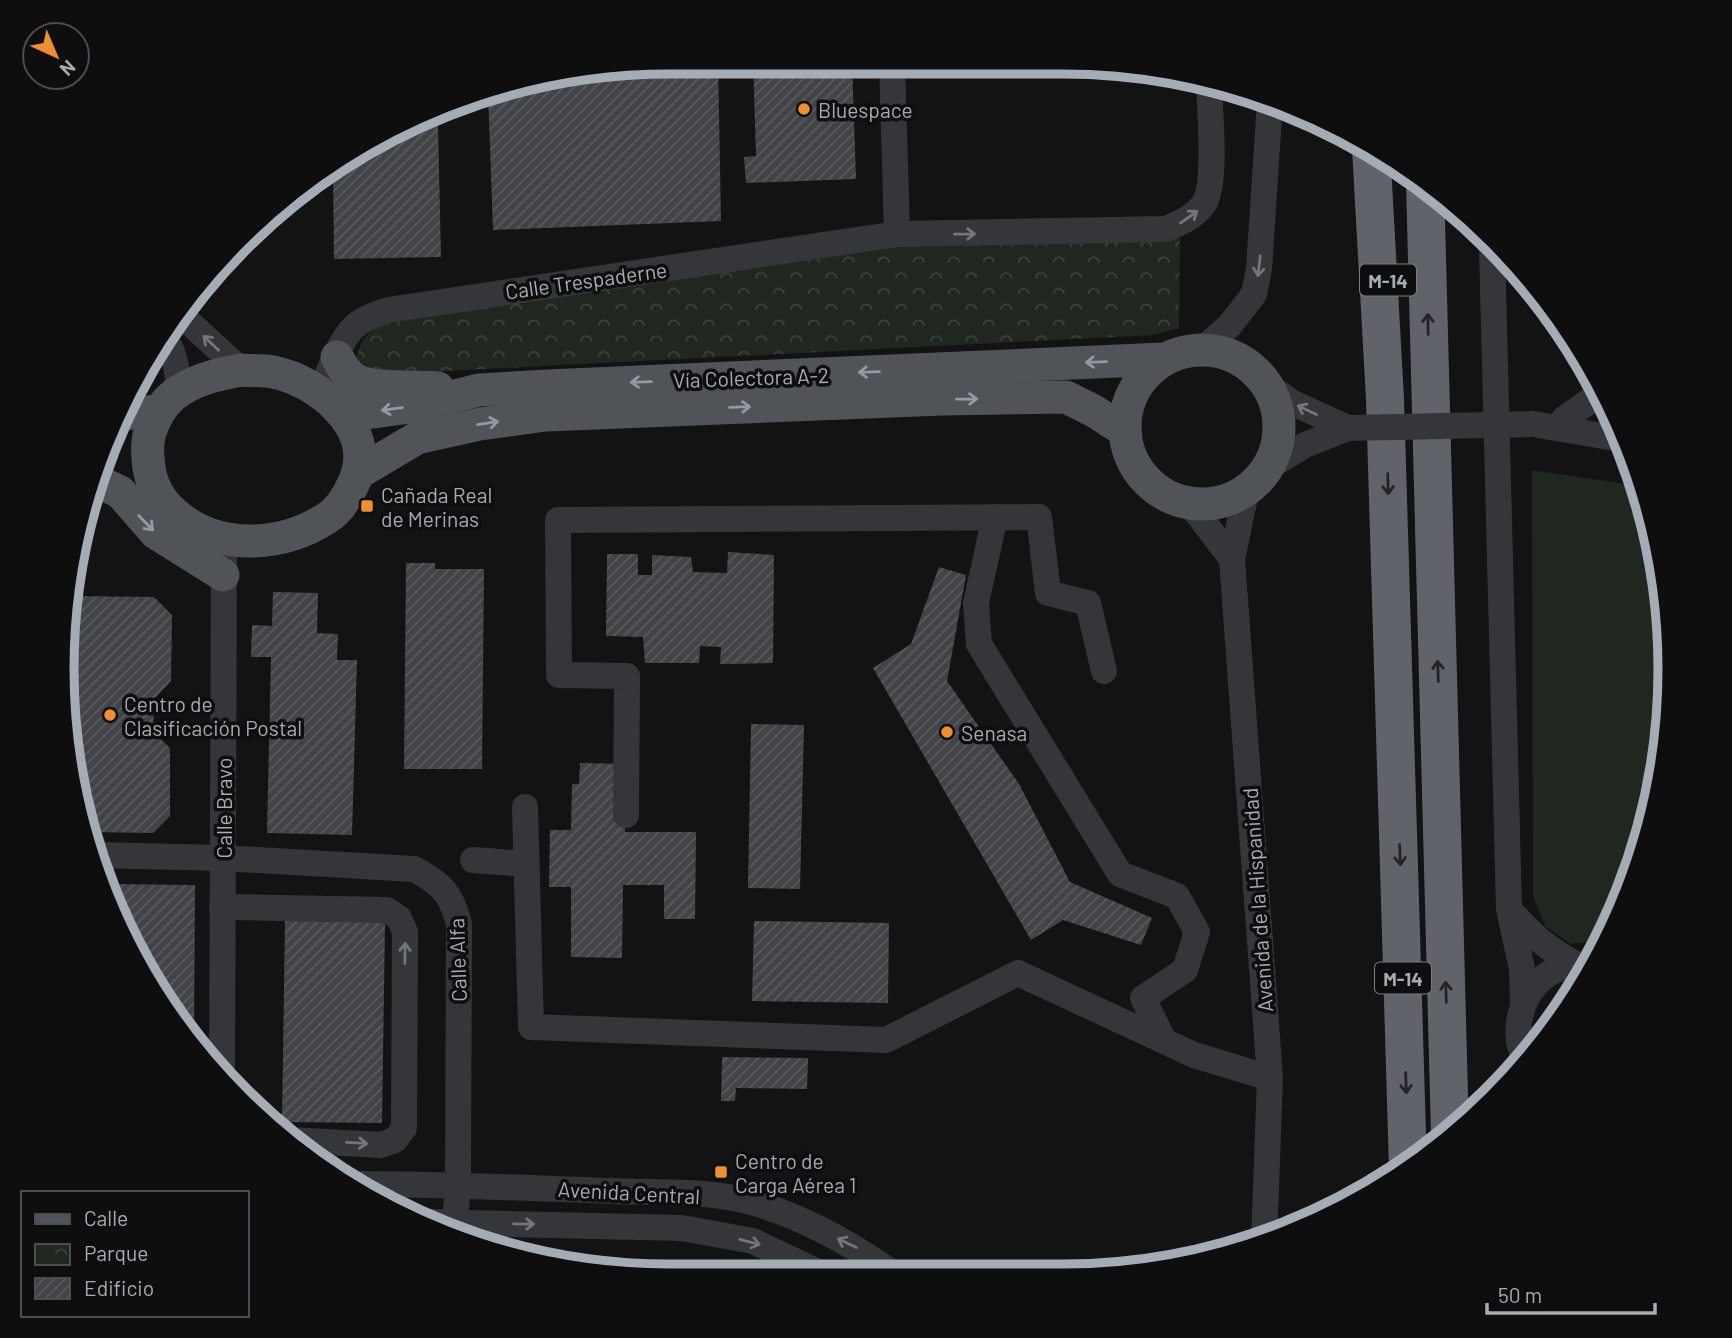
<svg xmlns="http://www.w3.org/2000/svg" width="1732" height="1338" viewBox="0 0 1732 1338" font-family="Barlow,sans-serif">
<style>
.green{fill:#1f271f}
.park{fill:url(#park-crowns)}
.building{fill:url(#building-hatch)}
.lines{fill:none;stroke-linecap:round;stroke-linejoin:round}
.minor{stroke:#343639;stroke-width:26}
.major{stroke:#505358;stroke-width:33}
.highway{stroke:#60646a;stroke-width:38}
.minor-bridge{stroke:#343639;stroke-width:26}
.oneway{stroke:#72777d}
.oneway2{stroke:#222426}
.oneway3{stroke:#939aa2}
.poi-dot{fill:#f08f2f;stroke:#0e0e0f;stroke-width:2.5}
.labels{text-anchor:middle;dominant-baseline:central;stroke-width:7;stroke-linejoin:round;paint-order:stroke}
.shield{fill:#0e0e0f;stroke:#777d83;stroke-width:2}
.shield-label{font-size:19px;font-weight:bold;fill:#a4acb5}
.poi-label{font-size:21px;fill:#a4acb5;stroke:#0e0e0f;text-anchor:start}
.street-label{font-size:21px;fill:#a4acb5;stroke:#0e0e0f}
.rim{fill:none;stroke:#a4acb5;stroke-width:9}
</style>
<defs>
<pattern id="park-crowns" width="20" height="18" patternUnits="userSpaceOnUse" patternTransform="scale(1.75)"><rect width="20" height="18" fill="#1f271f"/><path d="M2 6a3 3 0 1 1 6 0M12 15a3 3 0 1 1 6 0" fill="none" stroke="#3d443d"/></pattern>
<pattern id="building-hatch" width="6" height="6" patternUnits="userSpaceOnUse" patternTransform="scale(1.75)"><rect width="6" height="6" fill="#424347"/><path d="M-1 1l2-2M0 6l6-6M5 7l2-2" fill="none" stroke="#5a5b5f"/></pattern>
</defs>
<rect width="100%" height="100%" fill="#131314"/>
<path class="green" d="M1532 470 1639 486 1659 551 1671 669 1659 788 1624 902 1604 940 1571 944 1545 926 1533 896Z"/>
<path class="park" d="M1180 234 1179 328 1152 335 407 373H379L356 362C361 325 384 325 414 318L910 244Z"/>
<g class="building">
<path d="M669 61H718L721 221 493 230 488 92 511 82Z"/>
<path d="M753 61 852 62 856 179 746 183 744 157 756 156Z"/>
<path d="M438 126 441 257 334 259 333 168 365 143 404 127Z"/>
<path d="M728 552 774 555 773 663 720 664 721 647 700 646 699 663H645L643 637 606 636 607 554H638V575H652V555L691 557 693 572 727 573Z"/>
<path d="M406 563H435V569H484L482 769H404Z"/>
<path d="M939 567 966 575 947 681 1019 784 1070 882 1152 918 1141 945 1063 920 1031 940 873 668 911 644Z"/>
<path d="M273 592 318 593 317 633 338 634 337 660H357L352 835 267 833 271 657H251L252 625 272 626Z"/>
<path d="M71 596 154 597 172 615 171 681 154 699 153 732 170 748V816L153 833 85 832 82 827 61 669Z"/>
<path d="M751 724 804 725 800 889 748 888Z"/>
<path d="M580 763 626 764 625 832H696L695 919H664V885H623L622 958 571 957V887H549L550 830H571L572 784H579Z"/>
<path d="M108 884 195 885 194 1043 163 1006Z"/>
<path d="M285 921 385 922 382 1123 282 1122Z"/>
<path d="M754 921 889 923 888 1003 752 1001Z"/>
<path d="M722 1057 808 1058 807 1089 736 1088 735 1101H721Z"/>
</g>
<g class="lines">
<g class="minor">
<path d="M892 62 897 234"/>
<path d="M1492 249 1509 909 1522 969 1523 1003"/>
<path d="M181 315 241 370"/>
<path d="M164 338C176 354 177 370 179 390"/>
<path d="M1203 349 1230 325 1254 294 1259 269 1270 101"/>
<path d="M1269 386 1293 403 1348 428"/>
<path d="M319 393C328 376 340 340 353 328 362 319 376 314 388 310L897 234 1166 229C1180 223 1193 218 1203 205 1218 186 1209 107 1209 80"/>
<path d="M1564 419 1601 393"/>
<path d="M1533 424 1626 440"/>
<path d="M1269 467 1305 445 1348 428"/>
<path d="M1246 492 1232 559 1270 1078 1264 1242"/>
<path d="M1190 504 1232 559"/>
<path d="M995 517 976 603 979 644 1120 874 1177 896 1197 932 1185 970 1143 998 1164 1041"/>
<path d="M525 807 531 1027 886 1040 1018 973 1194 1055 1270 1078"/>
<path d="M626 815 627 676 559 675 558 520 1039 517 1048 593 1088 603 1104 671"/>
<path d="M95 855 222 858 414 869C442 884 451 893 459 924L458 1184 455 1222"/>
<path d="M473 860 526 864"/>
<path d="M222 907 387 910 399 918 405 932 404 1128 395 1140 381 1145 289 1140"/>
<path d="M1510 910C1531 935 1547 948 1575 964"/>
<path d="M1525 1059C1509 1029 1523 988 1553 971 1565 965 1578 964 1591 964"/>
<path d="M222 1078 224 555"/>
<path d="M350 1184C437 1184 524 1188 611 1191 653 1193 703 1190 743 1200 796 1213 847 1241 891 1272"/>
<path d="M428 1222 682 1228 753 1241 818 1272"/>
</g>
<g class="major">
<circle cx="1202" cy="427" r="77"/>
<path d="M337 357C342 366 345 373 354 379 370 390 418 386 438 388"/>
<path d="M241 370C251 371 262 370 273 372 319 381 377 429 355 480 349 494 340 510 327 518 281 548 216 551 174 513 160 501 152 487 149 468 147 451 146 438 154 422 160 409 168 397 181 390 200 378 220 374 241 370Z"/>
<path d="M339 410 366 413 410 407 479 390 548 386 1164 359"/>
<path d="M122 414 159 411"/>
<path d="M358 473 417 438 480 424 546 415 942 399 1066 397 1094 411 1125 431"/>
<path d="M95 480 120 492 156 533 223 575"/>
</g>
<g class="highway">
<path d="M1371 148 1385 399 1408 1168"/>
<path d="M1425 182 1450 1134"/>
</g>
<path class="minor-bridge" d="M1348 428 1533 424"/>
</g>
<defs><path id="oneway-shaft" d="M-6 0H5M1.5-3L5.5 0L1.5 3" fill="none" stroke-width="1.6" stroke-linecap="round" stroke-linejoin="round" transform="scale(1.75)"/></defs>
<g class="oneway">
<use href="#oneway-shaft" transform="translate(1189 217) rotate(-35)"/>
<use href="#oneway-shaft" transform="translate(965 234) rotate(-1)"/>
<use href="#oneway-shaft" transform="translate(1259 266) rotate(97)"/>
<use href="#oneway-shaft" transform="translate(211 343) rotate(-137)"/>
<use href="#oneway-shaft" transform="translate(1307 410) rotate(-154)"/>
<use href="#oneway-shaft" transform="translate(405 953) rotate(-89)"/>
<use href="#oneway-shaft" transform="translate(357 1143) rotate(3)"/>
<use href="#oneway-shaft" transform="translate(524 1224) rotate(1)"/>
<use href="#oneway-shaft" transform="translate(750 1242) rotate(15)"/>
<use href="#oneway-shaft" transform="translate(847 1243) rotate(-154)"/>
</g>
<g class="oneway2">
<use href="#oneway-shaft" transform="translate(1428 324) rotate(-91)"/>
<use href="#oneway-shaft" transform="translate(1388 484) rotate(88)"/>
<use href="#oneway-shaft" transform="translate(1438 671) rotate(-92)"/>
<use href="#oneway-shaft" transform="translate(1400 855) rotate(88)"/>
<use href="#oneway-shaft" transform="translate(1446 992) rotate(-92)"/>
<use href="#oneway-shaft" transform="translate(1406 1083) rotate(88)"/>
</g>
<g class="oneway3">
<use href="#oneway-shaft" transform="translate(1096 362) rotate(178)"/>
<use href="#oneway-shaft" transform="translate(869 372) rotate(178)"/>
<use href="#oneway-shaft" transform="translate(641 382) rotate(178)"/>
<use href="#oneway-shaft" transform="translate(967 399) rotate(-1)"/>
<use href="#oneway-shaft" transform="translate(740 407) rotate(-2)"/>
<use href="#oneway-shaft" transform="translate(392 409) rotate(172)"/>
<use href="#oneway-shaft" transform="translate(488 423) rotate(-9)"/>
<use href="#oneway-shaft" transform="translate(146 523) rotate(46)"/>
</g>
<g class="poi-dot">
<circle cx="804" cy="109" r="7"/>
<rect x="360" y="499" width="14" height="14" rx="3.5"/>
<circle cx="110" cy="715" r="7"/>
<circle cx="947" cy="732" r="7"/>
<rect x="714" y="1165" width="14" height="14" rx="3.5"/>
</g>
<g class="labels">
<g class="shield">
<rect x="1360" y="264.5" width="56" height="31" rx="5"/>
<rect x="1375" y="962.5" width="56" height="31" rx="5"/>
</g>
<g class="shield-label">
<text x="1388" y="280">M-14</text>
<text x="1403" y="978">M-14</text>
</g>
<g class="poi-label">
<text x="818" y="109">Bluespace</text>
<text x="381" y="494">Cañada Real<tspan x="381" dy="24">de Merinas</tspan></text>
<text x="124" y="703">Centro de<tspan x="124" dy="24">Clasificación Postal</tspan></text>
<text x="961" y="732">Senasa</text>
<text x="735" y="1160">Centro de<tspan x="735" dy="24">Carga Aérea 1</tspan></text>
</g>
<g class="street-label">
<text transform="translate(586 280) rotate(-8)">Calle Trespaderne</text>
<text transform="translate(751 377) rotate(-2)">Vía Colectora A-2</text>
<text transform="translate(223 808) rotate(-90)">Calle Bravo</text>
<text transform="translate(1257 900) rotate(-94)">Avenida de la Hispanidad</text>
<text transform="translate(457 960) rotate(-92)">Calle Alfa</text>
<text transform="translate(629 1192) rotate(3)">Avenida Central</text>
</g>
</g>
<path d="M0 0H1732V1338H0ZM669 74H1063A595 595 0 0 1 1658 669V669A595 595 0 0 1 1063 1264H669A595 595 0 0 1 74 669V669A595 595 0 0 1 669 74Z" fill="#0e0e0f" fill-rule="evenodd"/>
<path class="rim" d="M669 74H1063A595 595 0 0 1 1658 669V669A595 595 0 0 1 1063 1264H669A595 595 0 0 1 74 669V669A595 595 0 0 1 669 74Z"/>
<rect x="21" y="1191" width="228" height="126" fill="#0e0e0f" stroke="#4a4d51" stroke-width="2"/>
<rect x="35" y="1214" width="35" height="10" fill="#505358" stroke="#4a4d51" stroke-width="2"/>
<text x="84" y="1226" font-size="21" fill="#a4acb5">Calle</text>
<rect x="35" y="1244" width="35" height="21" fill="url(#park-crowns)" stroke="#4a4d51" stroke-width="2"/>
<text x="84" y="1261" font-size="21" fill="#a4acb5">Parque</text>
<rect x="35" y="1278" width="35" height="21" fill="url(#building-hatch)" stroke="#4a4d51" stroke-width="2"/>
<text x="84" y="1296" font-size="21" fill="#a4acb5">Edificio</text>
<g transform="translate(56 56) rotate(136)"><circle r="33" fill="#0e0e0f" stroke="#4a4d51" stroke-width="2"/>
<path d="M0-5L12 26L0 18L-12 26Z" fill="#f08f2f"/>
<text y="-10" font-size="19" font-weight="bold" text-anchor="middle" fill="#a4acb5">N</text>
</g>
<path d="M1487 1303v10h168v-10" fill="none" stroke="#a4acb5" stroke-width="3.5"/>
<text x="1498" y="1303" font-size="21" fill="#a4acb5" stroke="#0e0e0f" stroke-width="5" paint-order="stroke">50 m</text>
</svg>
